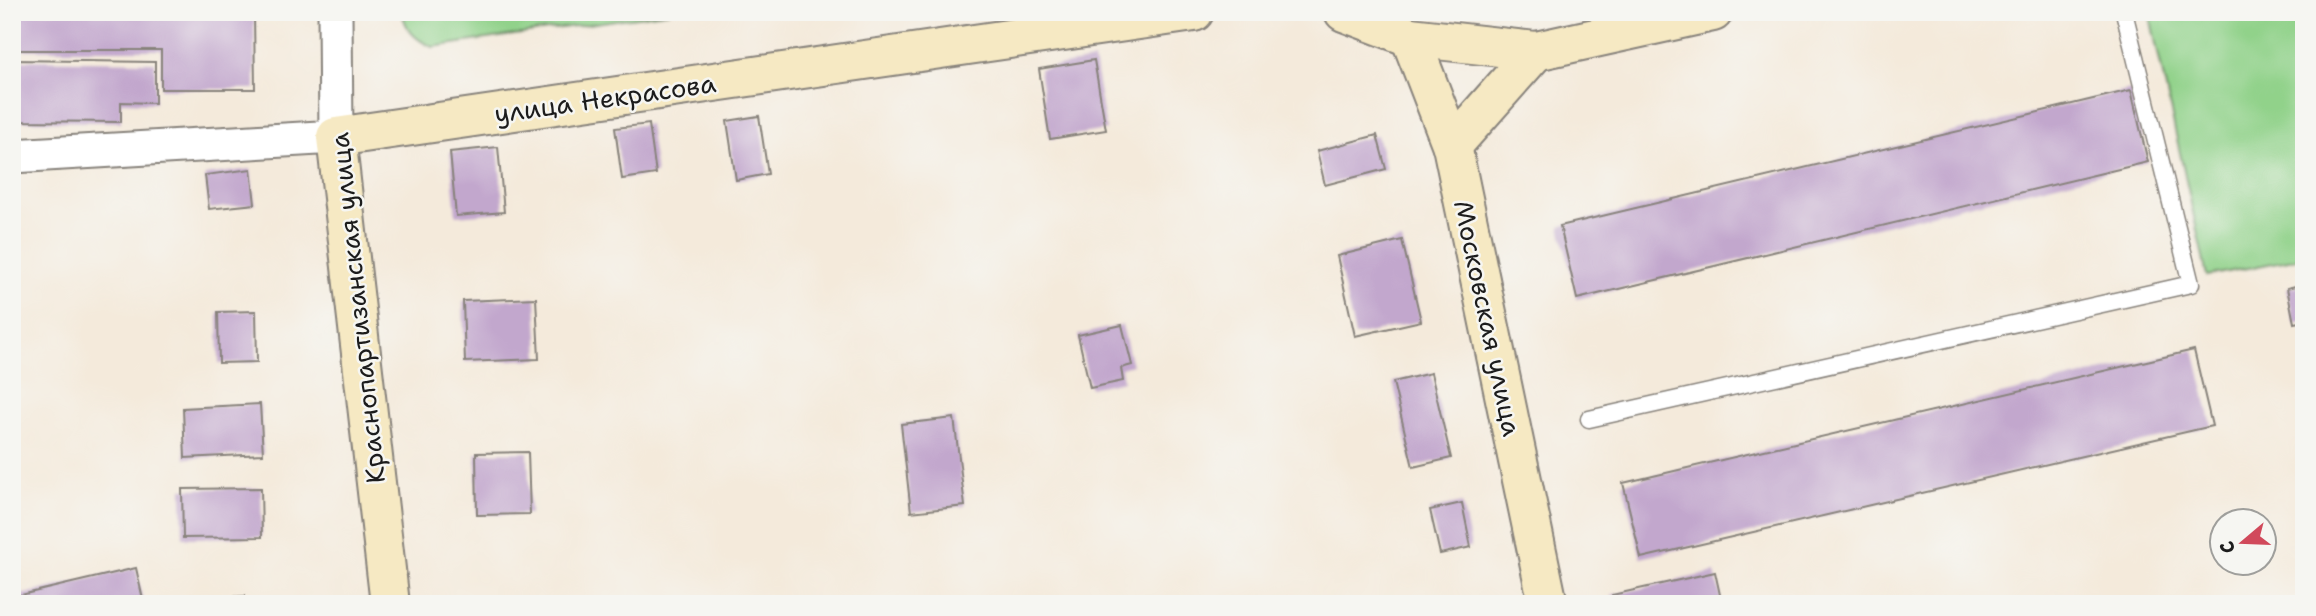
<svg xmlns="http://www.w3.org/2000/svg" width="2316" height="616" viewBox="0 0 2316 616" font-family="'Shantell Sans',sans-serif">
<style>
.green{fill:#91d28a;stroke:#567753;stroke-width:2}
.building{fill:#c2a7cd}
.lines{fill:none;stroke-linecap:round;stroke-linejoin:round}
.lane-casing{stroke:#88837c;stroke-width:19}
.street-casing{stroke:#88837c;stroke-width:37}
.secondary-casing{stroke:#88837c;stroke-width:42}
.lane{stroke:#fff;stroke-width:16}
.street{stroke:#fff;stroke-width:33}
.secondary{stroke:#f6e9c3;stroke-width:38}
.labels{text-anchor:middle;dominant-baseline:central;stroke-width:5;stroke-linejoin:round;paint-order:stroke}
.street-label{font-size:26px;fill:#1c1c1c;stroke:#f6f6f2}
</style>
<rect width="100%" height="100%" fill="#f6f6f2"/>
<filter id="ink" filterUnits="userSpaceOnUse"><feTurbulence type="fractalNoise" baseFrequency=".0143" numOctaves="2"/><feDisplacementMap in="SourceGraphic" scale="14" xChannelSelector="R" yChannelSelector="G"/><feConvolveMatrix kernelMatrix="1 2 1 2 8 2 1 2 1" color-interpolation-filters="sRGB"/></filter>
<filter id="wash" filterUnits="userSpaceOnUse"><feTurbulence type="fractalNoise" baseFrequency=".00686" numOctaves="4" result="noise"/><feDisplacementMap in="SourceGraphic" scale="28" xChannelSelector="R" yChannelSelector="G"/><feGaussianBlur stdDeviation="1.57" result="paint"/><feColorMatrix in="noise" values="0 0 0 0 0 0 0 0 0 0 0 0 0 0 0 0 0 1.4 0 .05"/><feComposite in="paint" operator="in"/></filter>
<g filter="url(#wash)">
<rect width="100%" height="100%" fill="#f4eadb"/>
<g class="green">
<path d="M402 12H670L433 47C416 40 406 31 402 12Z"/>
<path d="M2149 12H2304V257L2207 276Z"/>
</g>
<g id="blocks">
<g class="building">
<path d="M12 12H254L255 89H161V50H12Z"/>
<path d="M12 60 155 62V103L121 102V122L12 121Z"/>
<path d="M1094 60 1106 130 1050 139 1039 69Z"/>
<path d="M2131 90 2148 162 1577 299 1560 226Z"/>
<path d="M759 116 768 174 736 180 727 121Z"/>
<path d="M649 124 656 174 622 179 615 128Z"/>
<path d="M1377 135 1386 169 1325 185 1317 151Z"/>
<path d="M498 147 504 212 456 216 450 152Z"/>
<path d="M251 169 255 204 209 209 205 175Z"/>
<path d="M1402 240 1421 321 1355 336 1337 256Z"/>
<path d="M2304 284V321L2294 323 2287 288Z"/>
<path d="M536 298 539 359 465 362 463 301Z"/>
<path d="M256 311 257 362 219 363 218 312Z"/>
<path d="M1122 325 1132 365 1121 368 1123 381 1090 388 1078 335Z"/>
<path d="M2194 350 2212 426 1641 558 1623 483Z"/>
<path d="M1431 373 1451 458 1413 467 1393 382Z"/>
<path d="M260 404 263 454 185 458 183 408Z"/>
<path d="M954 418 965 506 911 512 901 424Z"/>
<path d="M528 452 530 514 477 515 476 453Z"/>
<path d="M261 488 262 537 183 538 182 489Z"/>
<path d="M1462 503 1471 547 1440 554 1430 510Z"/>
<path d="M136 568 144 604H12V597Z"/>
<path d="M1715 572 1722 604H1614L1612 595Z"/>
<path d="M245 596 246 604H180V600Z"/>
</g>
</g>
</g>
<g filter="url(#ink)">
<use href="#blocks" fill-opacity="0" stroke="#88837c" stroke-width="2"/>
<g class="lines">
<g class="lane-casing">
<path id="lane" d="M1589 419 2191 284 2124 12"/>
</g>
<g class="street-casing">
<path id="street" d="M12 156 336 137 335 12"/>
</g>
<g class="secondary-casing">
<g id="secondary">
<path d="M1344 12 1410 37 1536 51 1713 12"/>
<path d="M1410 37 1452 146 1548 604"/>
<path d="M1452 146 1536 51"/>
<path d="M390 604 336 137 1194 12"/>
</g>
</g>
<use href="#lane" class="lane"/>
<use href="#street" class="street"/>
<use href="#secondary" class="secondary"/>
</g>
</g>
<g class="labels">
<g class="street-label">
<text transform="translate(605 98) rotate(-8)">улица Некрасова</text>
<text transform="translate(357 308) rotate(-96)">Краснопартизанская улица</text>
<text transform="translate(1488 318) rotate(78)">Московская улица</text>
</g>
</g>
<rect width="2316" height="616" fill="none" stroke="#f6f6f2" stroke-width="42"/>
<g transform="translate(2243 542) rotate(251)"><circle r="33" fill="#f6f6f2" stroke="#9f9f9c" stroke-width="2"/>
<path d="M0-5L12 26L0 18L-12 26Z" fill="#d1495b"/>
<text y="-10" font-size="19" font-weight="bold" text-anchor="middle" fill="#1c1c1c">С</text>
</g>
</svg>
